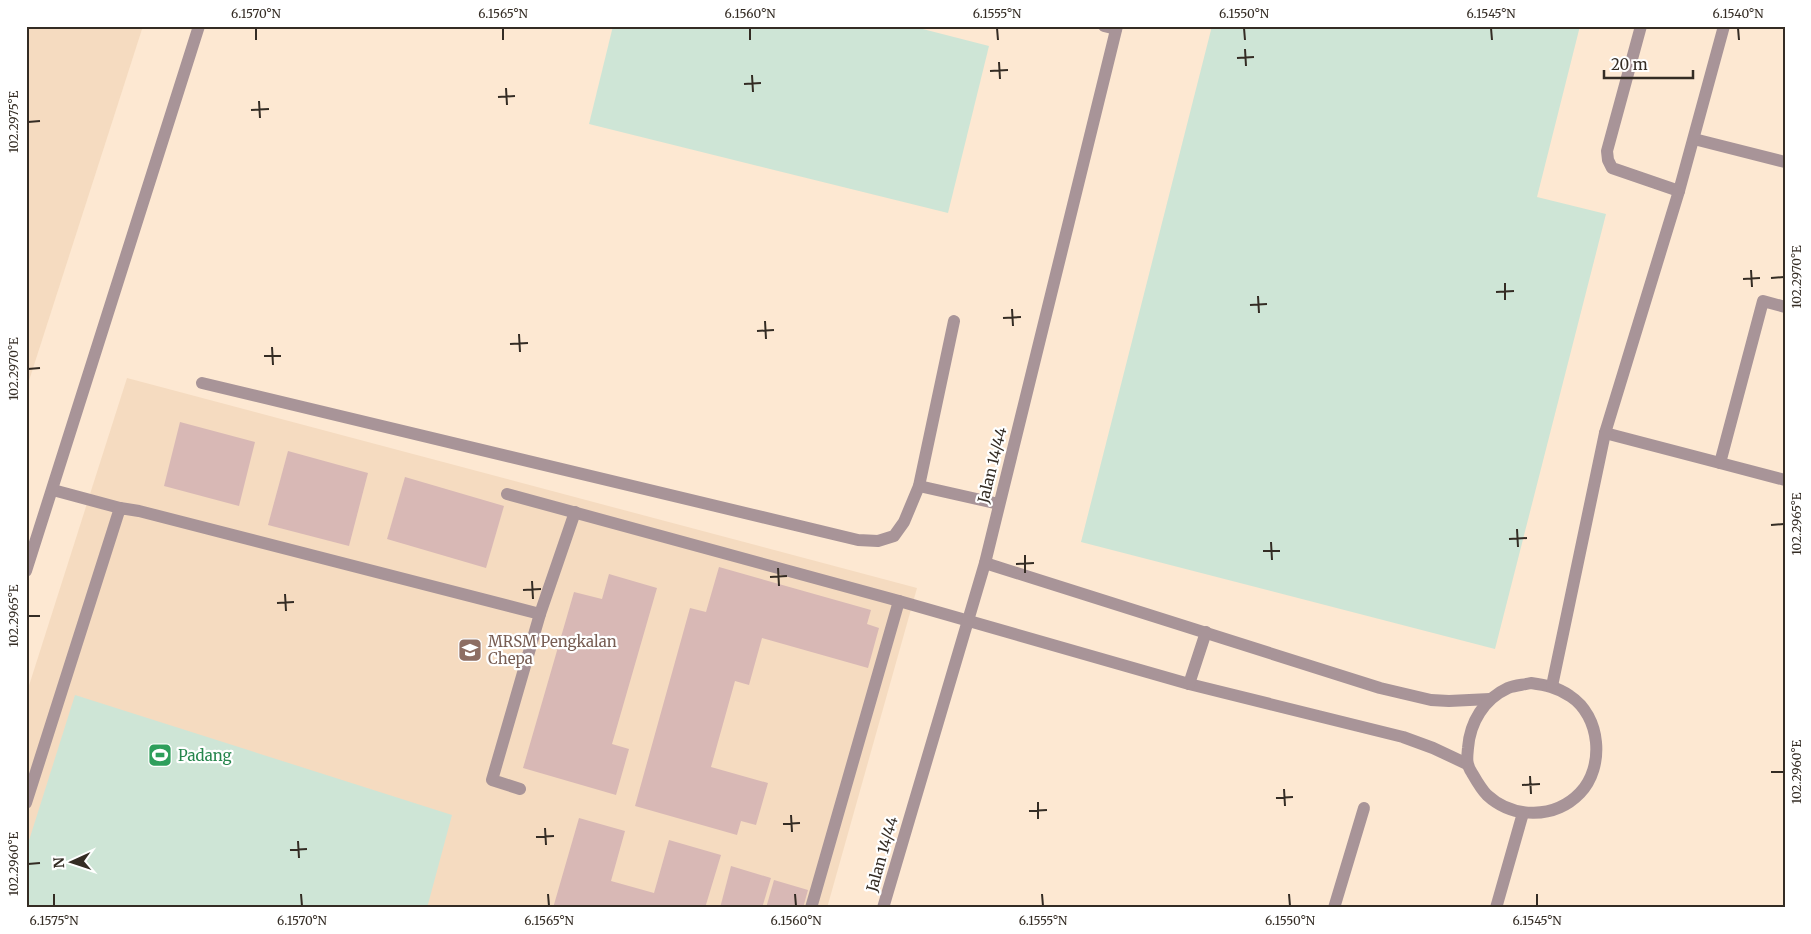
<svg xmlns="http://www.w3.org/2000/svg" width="1811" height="934" viewBox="0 0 1811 934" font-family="Merriweather,serif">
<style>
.built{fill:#f5dbc0}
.green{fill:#cee5d6}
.building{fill:#d8b8b5}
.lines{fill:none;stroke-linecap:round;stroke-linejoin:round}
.service{stroke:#a89498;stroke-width:12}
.minor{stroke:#a89498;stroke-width:12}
.ticks{fill:none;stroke:#342c24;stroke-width:2}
.labels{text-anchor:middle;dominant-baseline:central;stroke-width:4.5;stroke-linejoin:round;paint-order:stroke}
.street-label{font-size:15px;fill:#342c24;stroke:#fff}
.education-label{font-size:15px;fill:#785e54;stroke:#fff;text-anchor:start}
.leisure-label{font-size:15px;fill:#27864d;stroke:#fff;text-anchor:start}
.neatline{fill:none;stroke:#342c24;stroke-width:2}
.ticks-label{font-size:12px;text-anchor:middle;fill:#342c24}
</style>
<rect width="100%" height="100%" fill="#fde8d2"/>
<g class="built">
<path d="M26 26H143L26 390Z"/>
<path d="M127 378 917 588 827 908H26V695Z"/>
</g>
<g class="green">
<path d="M613 26H911L989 46 948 213 589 124Z"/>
<path d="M1212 26H1580L1537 197 1606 214 1495 649 1081 542Z"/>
<path d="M75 695 452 815 427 908H26V850Z"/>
</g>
<g class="building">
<path d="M180 422 255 442 239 506 164 486Z"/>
<path d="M288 451 368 473 349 546 268 525Z"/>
<path d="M405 477 504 506 486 568 387 539Z"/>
<path d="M719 567 871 610 867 624 879 628 868 668 762 638 749 685 735 681 711 767 768 783 756 825 741 821 737 835 635 806 690 608 706 612Z"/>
<path d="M609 574 657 588 612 744 629 749 616 795 523 768 574 592 602 599Z"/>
<path d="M579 818 625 831 611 881 654 893 669 840 721 855 705 908H553Z"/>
<path d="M731 866 771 878 762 908H720Z"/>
<path d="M774 880 808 890 803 908H766Z"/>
</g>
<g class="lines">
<g class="service">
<path d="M1104 26 1116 29"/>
<path d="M1641 26 1607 151 1608 160 1612 168 1679 191"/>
<path d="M1694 139 1785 162"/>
<path d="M202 383 858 540 878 541 894 536 904 522 919 486 954 321"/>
<path d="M1605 433 1720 463 1763 301 1785 307"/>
<path d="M1720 463 1785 480"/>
<path d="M919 486 999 504"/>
<path d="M53 490 120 508"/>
<path d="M507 494 899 601 1189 684 1403 737 1433 748 1467 764"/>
<path d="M985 563 1380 688 1431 700 1449 701 1490 699"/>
<path d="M1531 683C1545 685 1557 687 1570 696 1601 716 1605 767 1580 793 1555 819 1513 819 1487 795 1481 789 1476 780 1472 773 1466 764 1467 758 1468 748 1470 722 1484 699 1508 688 1515 685 1523 685 1531 683Z"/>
<path d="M1189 684 1206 632"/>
<path d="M1552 686 1605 433 1679 191 1724 26"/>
<path d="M520 789 492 780 540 614 575 512"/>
<path d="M26 803 120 508 139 511 540 614"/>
<path d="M811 908 899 601"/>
<path d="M1334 908 1364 808"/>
<path d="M1496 908 1523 813"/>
</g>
<g class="minor">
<path d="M26 571 199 26"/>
<path d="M883 908 985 563 1117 26"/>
</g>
</g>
<path class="ticks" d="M256 28V40M503 28V40M750 28V40M997 28 998 40M1244 28 1245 40M1491 28 1492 40M1738 28 1739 40M1245 49 1246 66M1237 58 1254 57M999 62 1000 79M990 71 1008 70M752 75 753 92M744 84 761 83M506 88 507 105M498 97 515 96M259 101 260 118M251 110 269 109M28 122 40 121M1751 270 1752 287M1771 278 1784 277M1743 279 1760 278M1505 283V300M1496 292 1514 291M1258 296 1259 313M1250 305 1267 304M1012 309 1013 326M1003 318 1021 317M765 321 766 339M757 331 774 330M519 334 520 352M510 344 528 343M272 347 273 365M264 356H281M28 369 40 368M1771 525 1784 524M1517 529 1518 547M1509 539 1527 538M1271 542 1272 560M1263 551H1280M1025 555V573M1016 564 1034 563M778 568 779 586M770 577 787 576M532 581 533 599M523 590 541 589M285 594 286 611M277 603 294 602M28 616H40M1771 772H1784M1530 776 1531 794M1522 785 1540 784M1284 789 1285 806M1276 798 1293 797M1038 802V819M1029 811 1047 810M791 815 792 832M783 824 800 823M545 828 546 845M536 837 554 836M298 841 299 858M290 850 307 849M28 864 40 863M54 894V906M301 894 302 906M548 894 549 906M795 894 796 906M1042 894 1043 906M1289 894 1290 906M1537 894V906"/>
<defs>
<g id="school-square" transform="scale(1.25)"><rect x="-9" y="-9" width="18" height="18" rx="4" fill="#8d6e63" stroke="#fff"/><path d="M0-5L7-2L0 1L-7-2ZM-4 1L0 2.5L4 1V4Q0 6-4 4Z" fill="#fff"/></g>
<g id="stadium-square" transform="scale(1.25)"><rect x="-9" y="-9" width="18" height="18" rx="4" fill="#2e9e5b" stroke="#fff"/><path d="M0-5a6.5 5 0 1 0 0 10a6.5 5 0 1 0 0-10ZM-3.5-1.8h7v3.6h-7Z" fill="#fff"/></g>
</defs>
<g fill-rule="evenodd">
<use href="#school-square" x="470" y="650"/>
<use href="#stadium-square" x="160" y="755"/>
</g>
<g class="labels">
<g class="street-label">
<text transform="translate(992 465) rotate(-76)">Jalan 14/44</text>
<text transform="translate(882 854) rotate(-74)">Jalan 14/44</text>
</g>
<g class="education-label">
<text x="488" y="641">MRSM Pengkalan<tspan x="488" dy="17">Chepa</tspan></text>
</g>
<g class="leisure-label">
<text x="178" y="755">Padang</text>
</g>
</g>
<rect width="1811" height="934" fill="none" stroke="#ffffff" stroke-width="55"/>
<g transform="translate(72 862) rotate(267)" stroke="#ffffff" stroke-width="4" paint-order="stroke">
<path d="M0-4L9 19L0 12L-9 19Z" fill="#342c24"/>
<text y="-8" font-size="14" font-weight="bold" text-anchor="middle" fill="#342c24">N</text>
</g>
<path d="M1604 70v8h89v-8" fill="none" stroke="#342c24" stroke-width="2.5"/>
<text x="1611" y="70" font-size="15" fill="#342c24" stroke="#ffffff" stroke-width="4" paint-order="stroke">20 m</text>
<rect x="28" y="28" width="1756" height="878" class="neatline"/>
<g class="ticks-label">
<text x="256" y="18">6.1570°N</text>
<text x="503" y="18">6.1565°N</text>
<text x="750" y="18">6.1560°N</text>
<text x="997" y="18">6.1555°N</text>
<text x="1244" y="18">6.1550°N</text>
<text x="1491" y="18">6.1545°N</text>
<text x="1738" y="18">6.1540°N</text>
<text transform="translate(14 122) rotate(-90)" y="4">102.2975°E</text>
<text transform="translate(1797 277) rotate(-90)" y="4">102.2970°E</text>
<text transform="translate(14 369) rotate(-90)" y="4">102.2970°E</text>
<text transform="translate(1797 524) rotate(-90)" y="4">102.2965°E</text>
<text transform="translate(14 616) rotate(-90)" y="4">102.2965°E</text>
<text transform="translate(1797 772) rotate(-90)" y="4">102.2960°E</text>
<text transform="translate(14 864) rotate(-90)" y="4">102.2960°E</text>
<text x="54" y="925">6.1575°N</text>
<text x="302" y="925">6.1570°N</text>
<text x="549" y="925">6.1565°N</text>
<text x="796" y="925">6.1560°N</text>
<text x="1043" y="925">6.1555°N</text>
<text x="1290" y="925">6.1550°N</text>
<text x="1537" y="925">6.1545°N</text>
</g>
</svg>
